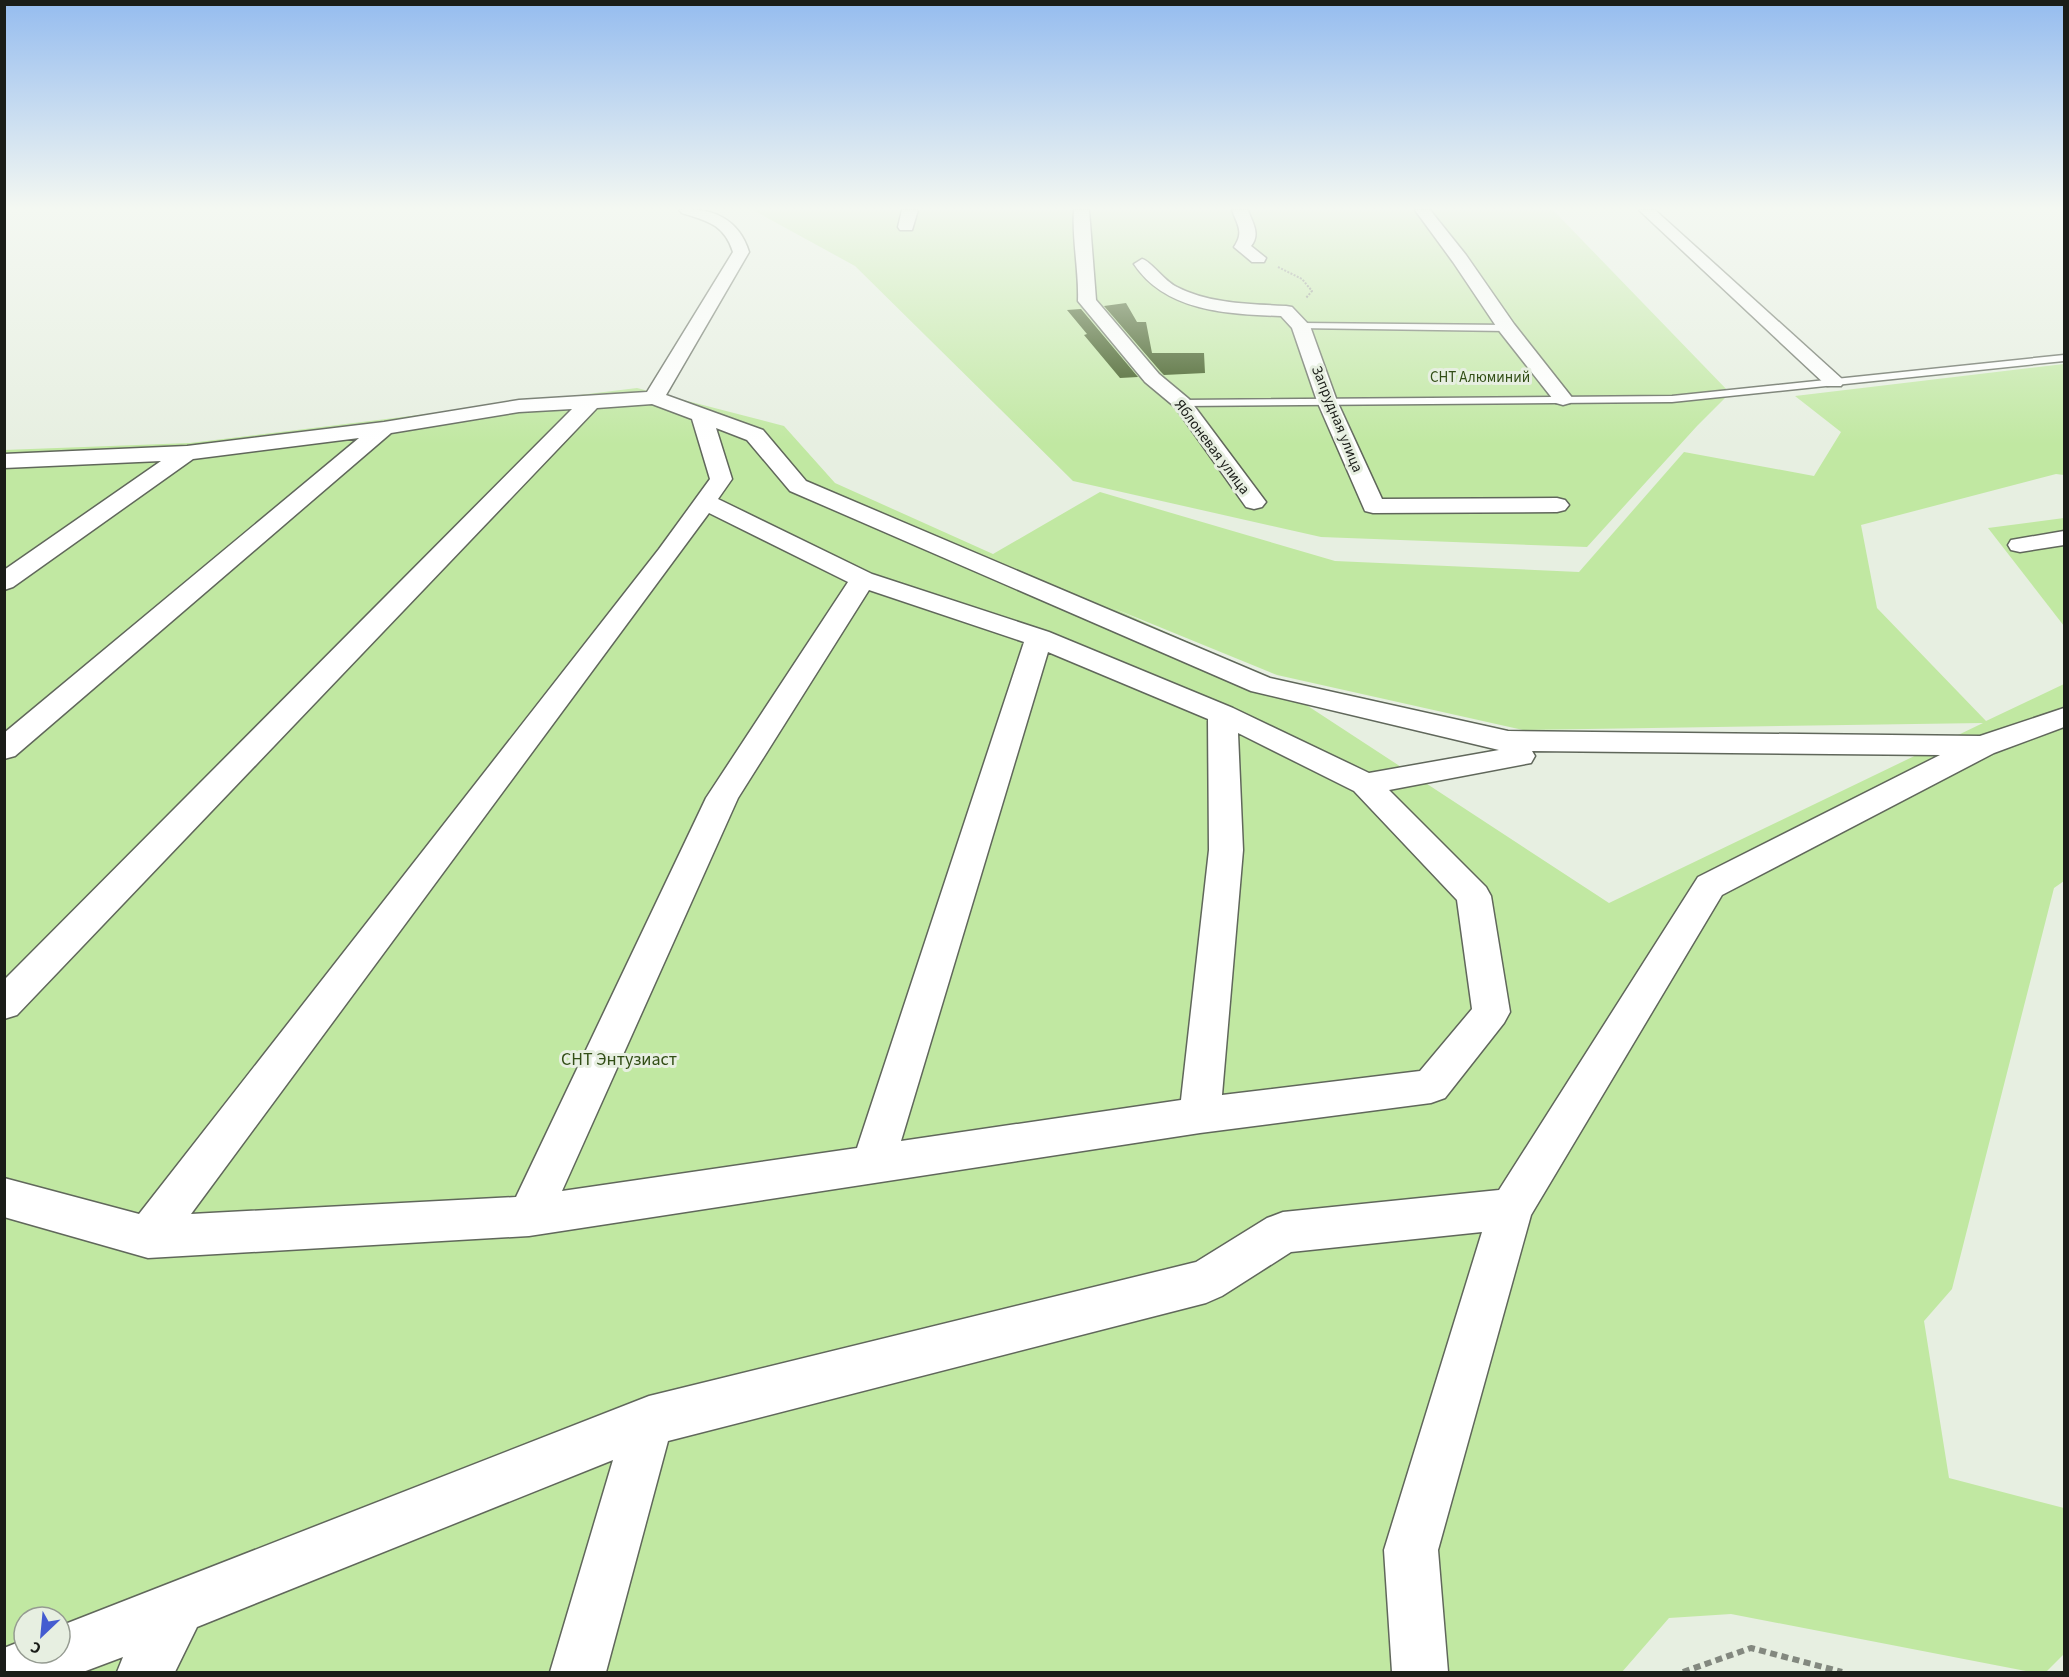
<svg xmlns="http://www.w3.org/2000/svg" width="2069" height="1677" viewBox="0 0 2069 1677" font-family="'Source Sans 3',sans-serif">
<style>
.green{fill:#c1e8a2;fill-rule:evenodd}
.building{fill:#325012}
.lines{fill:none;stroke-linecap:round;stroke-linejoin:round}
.service-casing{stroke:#60675b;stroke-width:3}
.minor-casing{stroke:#60675b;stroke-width:3}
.path-far1{stroke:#83887f;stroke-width:2;stroke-dasharray:2 1.5;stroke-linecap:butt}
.path{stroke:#83887f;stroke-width:6;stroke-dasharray:7 4.5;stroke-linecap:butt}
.service{fill:#fff;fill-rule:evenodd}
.minor{fill:#fff;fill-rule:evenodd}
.labels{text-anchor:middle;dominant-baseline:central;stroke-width:6;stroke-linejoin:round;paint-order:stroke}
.far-park-label{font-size:15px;fill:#324e16;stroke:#e7efe1}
.far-street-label{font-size:15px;fill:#1a1d18;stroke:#e7efe1}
.park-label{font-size:18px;fill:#324e16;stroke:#e7efe1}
</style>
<rect width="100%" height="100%" fill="#e7efe1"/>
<g class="green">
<path d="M753 210H1553L1730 393 1697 426 1587 547 1321 537 1073 481 855 266Z"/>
<path d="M2064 364V475L2056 474 1861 525 1877 608 1986 721 2064 684V881L2054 888 1952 1289 1924 1321 1949 1478 2064 1508V1654L2046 1672H2031L1731 1614 1669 1618 1622 1672H5L4 450 190 443 637 388 784 426 835 483 993 554 1100 492 1335 561 1579 572 1684 452 1814 476 1841 432 1795 396ZM1113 608 1277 675 1523 730 1983 723 1609 903 1259 674ZM24 1617H60V1653H24Z"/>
<path d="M2064 518V626L1988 528Z"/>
</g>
<g class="building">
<path d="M1126 303 1137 322H1146L1152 353H1204L1205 373 1164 375 1161 372 1104 306Z"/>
<path d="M1081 309 1138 377 1120 378 1084 335 1087 334 1067 310Z"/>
</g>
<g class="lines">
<g class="service-casing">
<g id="service">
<path d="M1301 323 1507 325 1512 328 1507 331 1297 328V324Z"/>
<path d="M2064 355V361L1672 402 1182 406 1176 403 1182 400 1672 396Z"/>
</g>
</g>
<g class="minor-casing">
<g id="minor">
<path d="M679 210C712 207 739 219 749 252L666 395 763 430 806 481 1270 678 1508 731 1980 736 2064 708V727L1994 753 1722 895 1531 1215 1438 1550 1448 1672H1392L1384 1550 1482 1232 1291 1252 1222 1296 1206 1303 668 1441 606 1672H550L613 1460 197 1627 175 1672H117L123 1657 83 1672H4V1648L24 1640V1653H60V1626L649 1396 1196 1262 1267 1218 1283 1212 1499 1190 1698 877 1940 755 1532 751 1535 756 1531 763 1389 790 1486 887 1491 896 1510 1012 1504 1023 1445 1098 1431 1103 1200 1133 529 1236 148 1258 4 1217V1178L139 1214 659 549 710 479 692 419 652 404 597 408 17 1015 4 1019V980L572 409 519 412 391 433 15 756 4 759V733L359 438 193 459 13 587 4 590V570L161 461 4 468V454L187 446 384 422 519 400 647 392 733 252C724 224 707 221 682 213ZM716 428 747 440 790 491 1251 691 1499 750 1369 773 1233 708 1049 632 872 574 718 499 732 479ZM709 513 848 582 706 798 516 1197 191 1214ZM869 590 1024 642 857 1148 562 1191 738 798ZM1048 652 1208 719 1209 850 1181 1100 901 1141ZM1238 733 1354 791 1457 900 1472 1009 1420 1071 1222 1095 1243 850Z"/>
<path d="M902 210H918L912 230H900L898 227Z"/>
<path d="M1074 210H1089L1096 300 1159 374 1189 399 1266 502 1262 507 1254 509 1246 507 1175 407 1145 382 1078 301C1079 270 1072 240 1074 210Z"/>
<path d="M1232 210H1248C1252 222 1261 234 1251 246L1266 258 1264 262H1252L1234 247C1244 232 1238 226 1232 210Z"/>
<path d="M1415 210H1430L1466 255 1514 324 1570 395 1573 399 1570 403 1563 405 1556 403 1500 332 1453 262Z"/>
<path d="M1639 210H1655L1841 378 1844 382 1841 386H1827Z"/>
<path d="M1142 259C1151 261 1164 281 1177 287 1210 304 1250 304 1286 306L1292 307 1310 326 1337 401 1382 499 1557 498 1565 500 1569 505 1565 510 1557 512 1373 513 1365 511 1317 401 1292 328 1281 316C1228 314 1166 312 1134 264Z"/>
<path d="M2064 531V545L2020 552 2011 550 2008 545 2011 540Z"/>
</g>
</g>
<path class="path-far1" d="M1278 267 1302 279 1312 291 1306 298"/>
<path class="path" d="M1683 1672 1751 1648 1842 1672"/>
<use href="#service" class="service"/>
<use href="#minor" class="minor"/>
</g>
<linearGradient id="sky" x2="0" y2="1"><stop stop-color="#95bcef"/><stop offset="0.47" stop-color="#f4f8f2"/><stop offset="1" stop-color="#f4f8f2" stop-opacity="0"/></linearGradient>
<rect width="2069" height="444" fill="url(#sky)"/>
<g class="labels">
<g class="far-park-label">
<text x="1480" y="377">СНТ Алюминий</text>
</g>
<g class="far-street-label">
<text transform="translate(1337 419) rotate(68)">Запрудная улица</text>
<text transform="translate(1212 447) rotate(53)">Яблоневая улица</text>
</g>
<g class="park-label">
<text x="619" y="1059">СНТ Энтузиаст</text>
</g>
</g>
<rect width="2069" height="1677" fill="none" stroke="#1a1d18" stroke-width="12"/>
<g transform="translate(42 1635) rotate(206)"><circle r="28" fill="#e7efe1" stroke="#959b91" stroke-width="1.5"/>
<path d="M0-4.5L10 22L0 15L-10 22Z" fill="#445cd0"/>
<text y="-9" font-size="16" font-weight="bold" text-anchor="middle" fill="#1a1d18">С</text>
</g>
</svg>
